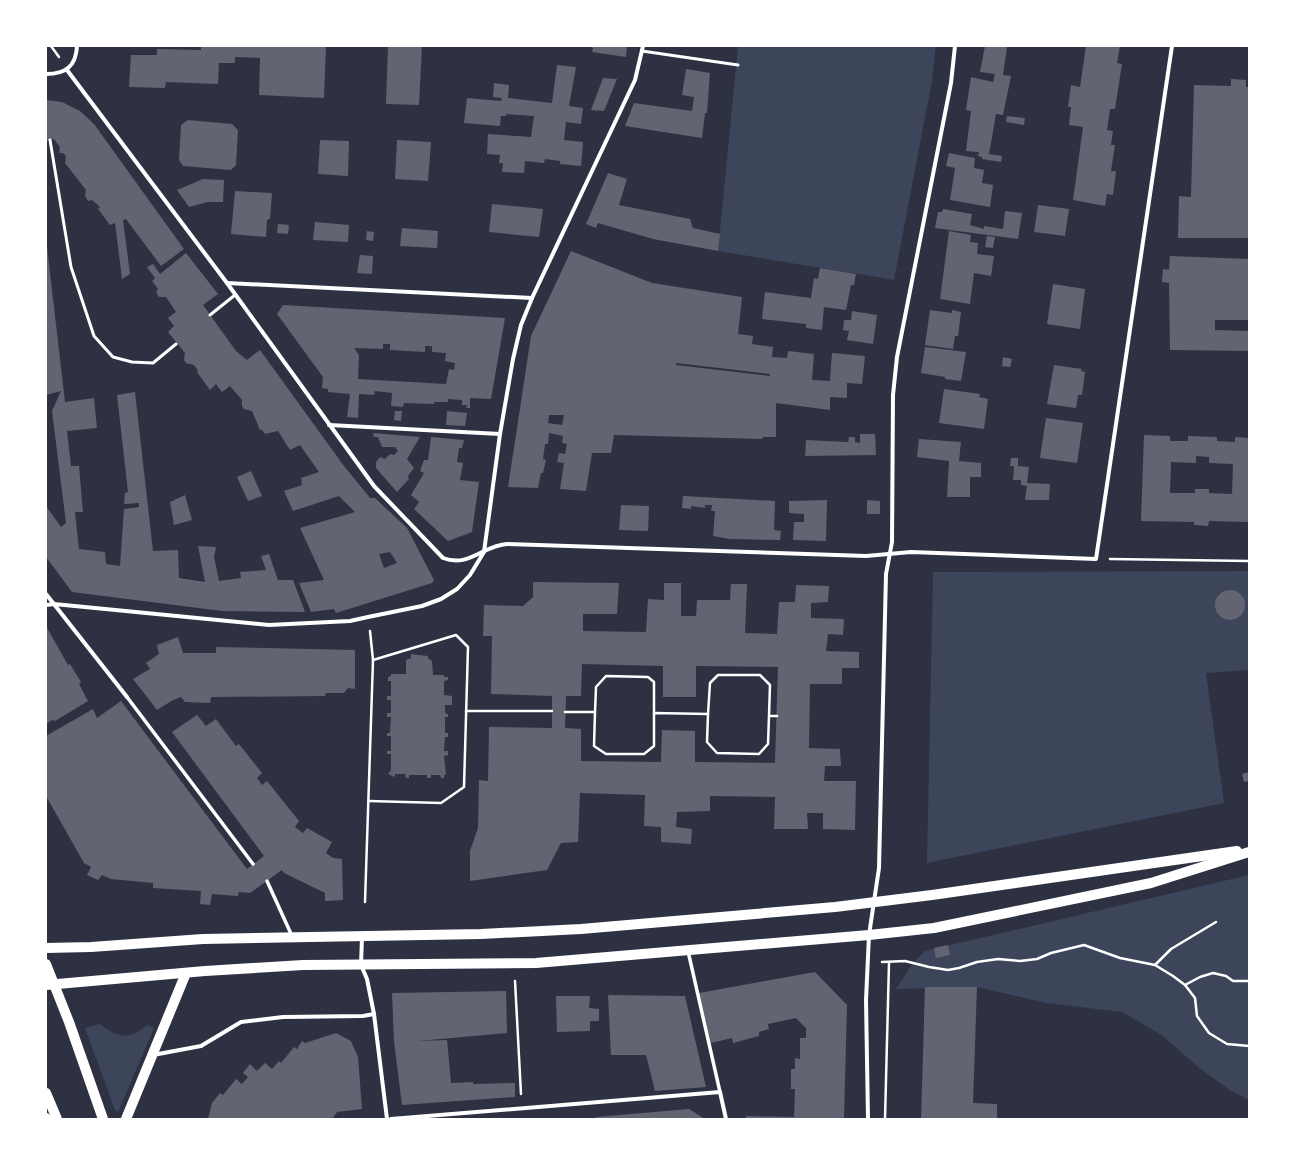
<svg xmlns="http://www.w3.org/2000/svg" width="1295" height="1165" viewBox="0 0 1295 1165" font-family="'Titillium Web',sans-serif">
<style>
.green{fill:#3c4559}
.building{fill:#626471;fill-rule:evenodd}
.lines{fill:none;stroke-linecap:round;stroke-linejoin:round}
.path{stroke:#fff;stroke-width:2.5}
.service{stroke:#fff;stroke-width:3}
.pedestrian{stroke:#fff;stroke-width:3.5}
.minor{stroke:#fff;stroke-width:4}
.primary{stroke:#fff;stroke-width:10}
</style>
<rect width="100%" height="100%" fill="#2d3142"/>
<g class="green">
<path d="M738 46H936L932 81 894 280 718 251Z"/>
<path d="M1249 571V670L1206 673 1224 803 927 863 933 572Z"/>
<path d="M1249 875V1100L1231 1091 1198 1067 1163 1036 1122 1012 1046 1003 977 987 896 989 913 963 925 951Z"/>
<path d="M99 1024C121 1038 126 1041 148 1025L154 1028 118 1112 115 1110 85 1028Z"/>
</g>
<g class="building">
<path d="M201 46H326L324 98 259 95 260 58 235 57V63H219L218 84 166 82 165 88 129 87 131 55H157V49L201 50Z"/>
<path d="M388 46H422L419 105 386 104Z"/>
<path d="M588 46H627L626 57 592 52 593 48Z"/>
<path d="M985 46 1007 47 1003 75 1011 76 1003 115 996 114 989 154 1002 156 1001 162 982 159V157L978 156 979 152 966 151 971 111 966 110 971 77 993 82 995 74 980 72Z"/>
<path d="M1086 46H1120L1117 63 1122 64 1115 109H1110L1107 130 1113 131 1111 145H1115L1111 171H1116L1113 195 1107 194 1105 206 1073 200 1083 127 1069 125 1071 107H1068L1071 85 1080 87Z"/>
<path d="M557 65 576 67 569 106 583 108 581 124 566 122 564 140 583 142 581 166 560 164V161L545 159 544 163 525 161 524 173 502 172 503 163H499L500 155 487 154 488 134 531 137 534 116 506 114V116H501L500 126 464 123 467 98 501 101 502 98 493 97 494 83 509 85 508 98 552 103Z"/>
<path d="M686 69 710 73 707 113H705L702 138 625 126 634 103 692 111 694 97 682 95Z"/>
<path d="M603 78 617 79 604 111 591 110Z"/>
<path d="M1231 79 1246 80V87H1249V238H1178L1179 196 1191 197 1194 85 1231 86Z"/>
<path d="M46 100 62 102 80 111 94 124 184 249 161 266 126 219 123 220 130 274 122 279 115 223 110 225 98 209 100 207 92 200 88 201 85 196 86 190 65 163 66 156 63 153H59L60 147 54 139 46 141Z"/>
<path d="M1007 116 1025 118 1024 125 1006 122Z"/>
<path d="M188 120 232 124 238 130 236 165 231 170 183 166 179 160 181 125Z"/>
<path d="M320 140 349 141 348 176 318 174Z"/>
<path d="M397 140 431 142 428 181 395 179Z"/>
<path d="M949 153 975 158 974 168 984 170 982 183 993 185 990 207 950 200 955 168 946 166Z"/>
<path d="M608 173 627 179 619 205 690 219 693 228 720 234 718 251 653 239 598 223 596 228 586 224Z"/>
<path d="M203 179 224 180 223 202H208L189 207 177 190Z"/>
<path d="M235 191 272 193 270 219 267 220 266 237 231 234Z"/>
<path d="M492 204 543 209 539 237 489 232Z"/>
<path d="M1038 205 1069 209 1065 236 1034 232Z"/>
<path d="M943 209 972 214 970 225 984 229V226L1003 229 1005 211 1022 213 1018 239 935 228 938 212H942Z"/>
<path d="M315 222 349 225 348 242 313 240Z"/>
<path d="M278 224 289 225 288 234 277 233Z"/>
<path d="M402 228 438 231 437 248 400 246Z"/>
<path d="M367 231 374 232 373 241 366 240Z"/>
<path d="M949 231 971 235 970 242 978 243 977 254 994 256 991 276 974 273 970 304 940 299Z"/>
<path d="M987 236 995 237 993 248 985 247Z"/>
<path d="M46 238 65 402 94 398 97 428 67 431 71 466H79L83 512H75L79 549 105 552 106 564 120 566 124 509 139 507V503L124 504 125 493 128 492 117 395 135 392 153 551 178 550 179 578 205 582 198 546 216 547 214 557 219 581 241 578 240 572 266 570 261 556 269 554 278 580H293L305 612 222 611 72 592 46 557V506L61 527 66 523 52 411 61 391 46 395Z"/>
<path d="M571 251 652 283 742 297 738 334 753 336 752 344 773 347 772 357 787 358 788 351 814 354 812 380 830 381 832 353 865 356 862 384 847 383V398L830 397V410L776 403V437H763L762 439 614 435 611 453H592L586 491 560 489 564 463 557 462 559 453 565 454 567 444 562 443 563 436 549 433 548 444H545L543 459 546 460 543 473H541L538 488 508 487 531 336ZM676 363 770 374V376L676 365ZM549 415H564L562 425 548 423Z"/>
<path d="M186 253 218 294 203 305 236 351 247 360 260 350 344 466 370 498H375L407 528 434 580 432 583 336 613 334 609 311 612 299 583 324 580 300 528 355 512 339 496 293 511 284 491 302 485 301 478 319 472 300 445 290 450 278 431 265 434 262 430H260L252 411 244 409 242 406V400L230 386 222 392 216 384 210 390 197 372 198 371 194 365 186 363 184 360 185 353 168 332 174 326 168 318 176 312 166 297H159L156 292 158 289 152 281 155 278 147 267 153 264 160 274ZM390 552 397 563 384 568 379 554Z"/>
<path d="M360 255 373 256 372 274 357 273Z"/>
<path d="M1170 256 1249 259V320H1215V330L1249 331V351L1170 350 1169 283 1162 282 1163 269 1169 270Z"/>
<path d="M820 268 856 274 854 285H851L846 310 824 307 822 330 806 328V324L762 319 765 292 811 298 814 278 818 279Z"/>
<path d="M1053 284 1085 289 1080 329 1047 324Z"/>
<path d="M283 305 505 318 491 399 470 398V408H466L467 405H462V400L448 399V402H434V404L404 403 403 407 391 406 392 393 375 391 374 395 359 394 358 418 347 417 350 394 328 392V389L322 388 323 377 277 314ZM383 344H390V350L425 352V346H432V352L446 353 445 361 455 363 454 370 449 369 446 384 358 379 359 355 354 348 383 349Z"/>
<path d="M930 310 952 313V310L961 312 958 336H955L953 349 925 345Z"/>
<path d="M852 311 877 315 873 344 847 340 849 331 843 330 844 320H851Z"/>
<path d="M925 347 966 352 961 381 945 379V377L921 373Z"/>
<path d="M1003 357 1012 359 1010 367 1002 366Z"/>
<path d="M1054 365 1082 369 1081 371 1085 372 1082 395H1078L1076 408 1047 404Z"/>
<path d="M944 389 980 394 979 397 988 399 984 429 939 423Z"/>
<path d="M395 411H402L401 421 394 420Z"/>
<path d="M447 411 467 413 465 426 446 425Z"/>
<path d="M1046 418 1083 423 1077 463 1040 458Z"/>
<path d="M373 433 420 437 407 459 414 468 408 476 409 479 397 492 376 468V462L380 457 385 459 390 454 394 455 398 451 395 447H382L378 437H374Z"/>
<path d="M860 434H875L876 455 805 456 806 440 848 442 849 437H855V442L860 443Z"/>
<path d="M1144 435 1170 436V441H1188V436L1217 437V441L1235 442V437L1249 438V522L1209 521 1208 526 1194 525V522L1141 521ZM1196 456 1209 457V463L1233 464 1232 494 1209 493V489H1195V493H1170L1171 462 1196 463Z"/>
<path d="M431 437 464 440 462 448H459L457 462 463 463 460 480 479 482 472 532 448 541 414 509 419 502 411 495 424 473 420 471 424 460H428Z"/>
<path d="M919 439 961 442 959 461 981 463V477H970V497H947L949 461 917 457Z"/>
<path d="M1011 458H1018V466L1029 467 1027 483 1050 484 1049 500H1025L1027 486 1021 485V480H1013L1014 466H1010Z"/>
<path d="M251 471 262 496 248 501 237 477Z"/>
<path d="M185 495 192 520 174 525 170 502Z"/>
<path d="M683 496 775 501 774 530 781 531 780 540 730 539 713 536 715 511H711L712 505H705V508L691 506V509L682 508Z"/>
<path d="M827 500 826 541 793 540 794 522H804V514L789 513V501Z"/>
<path d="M867 500 880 501V514H867Z"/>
<path d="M621 505 649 506 648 531 619 530Z"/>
<path d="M533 582 619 583 617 614H583V631L646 632 648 599 664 600V583H681V616H696L697 600H730L731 584H747L745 633 777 634 779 602H795L796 585 829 586 828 602 811 603V618L844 619 843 635 828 634 826 651 859 652V668H842V684H810L809 748 840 749 841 766H825L824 781H856L855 830 823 829V813H807L808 829H774L775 797 710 796V811L677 812 676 827 692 829 691 844 661 842V827L644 826 645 795 580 793 578 842 561 843 547 870 470 881V851L478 828 479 780 488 781 489 727 552 728V696L491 694 492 636H483L484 605 523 606 533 597ZM582 664 663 666V697H696V666L778 667 775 763 695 762V731L662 730 661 762 581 761V729L565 728 566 696H581Z"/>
<circle cx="1230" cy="605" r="15"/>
<path d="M46 626 68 665 70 664 81 682 79 684 88 701 55 721 52 720 46 724Z"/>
<path d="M178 637 183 653H216V647L355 650V689L348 688 344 693H326L325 696 213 697H211L210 703 185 702 181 697 173 700 157 710 133 679 150 669 146 663 159 654 157 645Z"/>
<path d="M411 654 428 656V658L432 661 433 675H444V677H448V680L444 681V695L452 696V705H445V713L448 714V717H445V733H448V737H445L444 751H448V755L444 756 446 775H444V778H441L440 775H431V778H427V775H409V778H406L405 774H395V777L388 774 391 770V754H387V751H391V736H387V733H390L391 717H387V713H391V700H387V696H391V681H388V677L391 676V674H406V660L411 658Z"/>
<path d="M121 701 247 869 264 856 172 732 197 715 206 726 216 719 236 746 239 744 262 773 257 778 262 785 267 781 299 821 295 827 303 833 307 828 332 842 326 853 333 858 342 859 343 900 325 901V893L284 873 282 870 250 893 239 892 238 896 212 894 210 905 200 904 201 891 153 888V883L111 879 102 875 98 880 87 875 91 867 84 863 46 796V736L93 709 97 718Z"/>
<path d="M1249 772V781L1244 782 1242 774Z"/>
<path d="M948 945 950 955 936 958 934 948Z"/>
<path d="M815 972 847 1005 844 1119H746V1116L794 1117 795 1089H791V1069H795V1058L800 1059V1038H806V1028L796 1018 768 1024 769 1029 759 1032V1036L733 1043 732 1038 711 1043 699 993Z"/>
<path d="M925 987H977L973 1103 997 1104V1119H921Z"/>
<path d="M506 991 507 1033 418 1041 447 1040 451 1083 473 1082V1084L515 1083V1097L402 1105 394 1042 392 993Z"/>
<path d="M608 995 685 996 706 1087 655 1091 646 1055H611Z"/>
<path d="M556 996H590L589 1008 599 1009V1021H590V1031L557 1032Z"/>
<path d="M336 1033 351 1041 358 1057 362 1109 337 1112 332 1119H208L212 1103 220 1093 223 1095 236 1079 242 1084 248 1077 243 1073 250 1064 257 1071 265 1063 272 1069 279 1061 281 1063 294 1047 297 1049 302 1041 305 1043Z"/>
<path d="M689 1109 705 1119H596V1117Z"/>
</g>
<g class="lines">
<g class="path">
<path d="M51 46 59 57"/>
<path d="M1110 559 1249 561"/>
<path d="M466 711H552"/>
<path d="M565 712H595L594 746 606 754H644L654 746V713L708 714 707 742 717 753 759 754 768 744 769 716H777"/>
<path d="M595 712 596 687 606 676 648 677 654 682V713"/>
<path d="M708 714 710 683 718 675H760L770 685 769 716"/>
<path d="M369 801 441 803 464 787 468 647 456 635 373 660"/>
<path d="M365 902 373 660 370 631"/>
<path d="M882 962 905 961 929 967 948 970 959 968 977 962 998 959 1020 961 1037 959 1051 953 1084 945 1120 958 1155 965 1173 976 1185 985 1195 998 1197 1016 1209 1033 1227 1044 1249 1046"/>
<path d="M1155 965 1171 949 1216 922"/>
<path d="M515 981 521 1094"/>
<path d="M1185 985 1200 977 1213 973 1226 976 1233 981H1249"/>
<path d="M885 1119 889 963"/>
</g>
<g class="service">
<path d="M642 51 738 65"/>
<path d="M50 140 71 267 94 336 113 357 132 362 153 363 176 344"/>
<path d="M210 315 235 295"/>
</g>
<g class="pedestrian">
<path d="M127 697 253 864"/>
<path d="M267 881 292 936"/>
<path d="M688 951 720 1092"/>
</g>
<g class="minor">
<path d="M67 70 227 283 374 486 443 558C469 568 484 545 507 544L866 556 911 552 1096 559 1172 46"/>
<path d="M46 74C66 74 76 66 77 46"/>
<path d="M227 283 532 298"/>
<path d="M329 425 500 434"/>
<path d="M46 594 127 697"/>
<path d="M46 605 54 604 269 625 350 621 368 617 422 606 441 599 457 589 470 575 484 552 500 434 513 359 521 325 532 298 635 80 643 46"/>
<path d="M362 937 361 965 367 979 374 1014 387 1119"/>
<path d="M153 1055 201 1046 241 1022 283 1017 363 1016 374 1014"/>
<path d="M391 1119 720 1092 726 1119"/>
<path d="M868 1119 866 1000 869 935 879 868 886 574 892 542 893 395 897 357 951 83 955 46"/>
</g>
<g class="primary">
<path d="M46 948 91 947 203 939 481 934 581 929 835 907 932 895 1237 851"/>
<path d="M46 964 69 1022 103 1119"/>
<path d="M46 985 205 971 303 965 536 963 869 935 934 928 1151 883 1249 852"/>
<path d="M46 1093 57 1119"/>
<path d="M46 1118 47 1119"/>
<path d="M126 1119 186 973"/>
</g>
</g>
<rect width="1295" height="1165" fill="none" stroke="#ffffff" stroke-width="94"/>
</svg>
